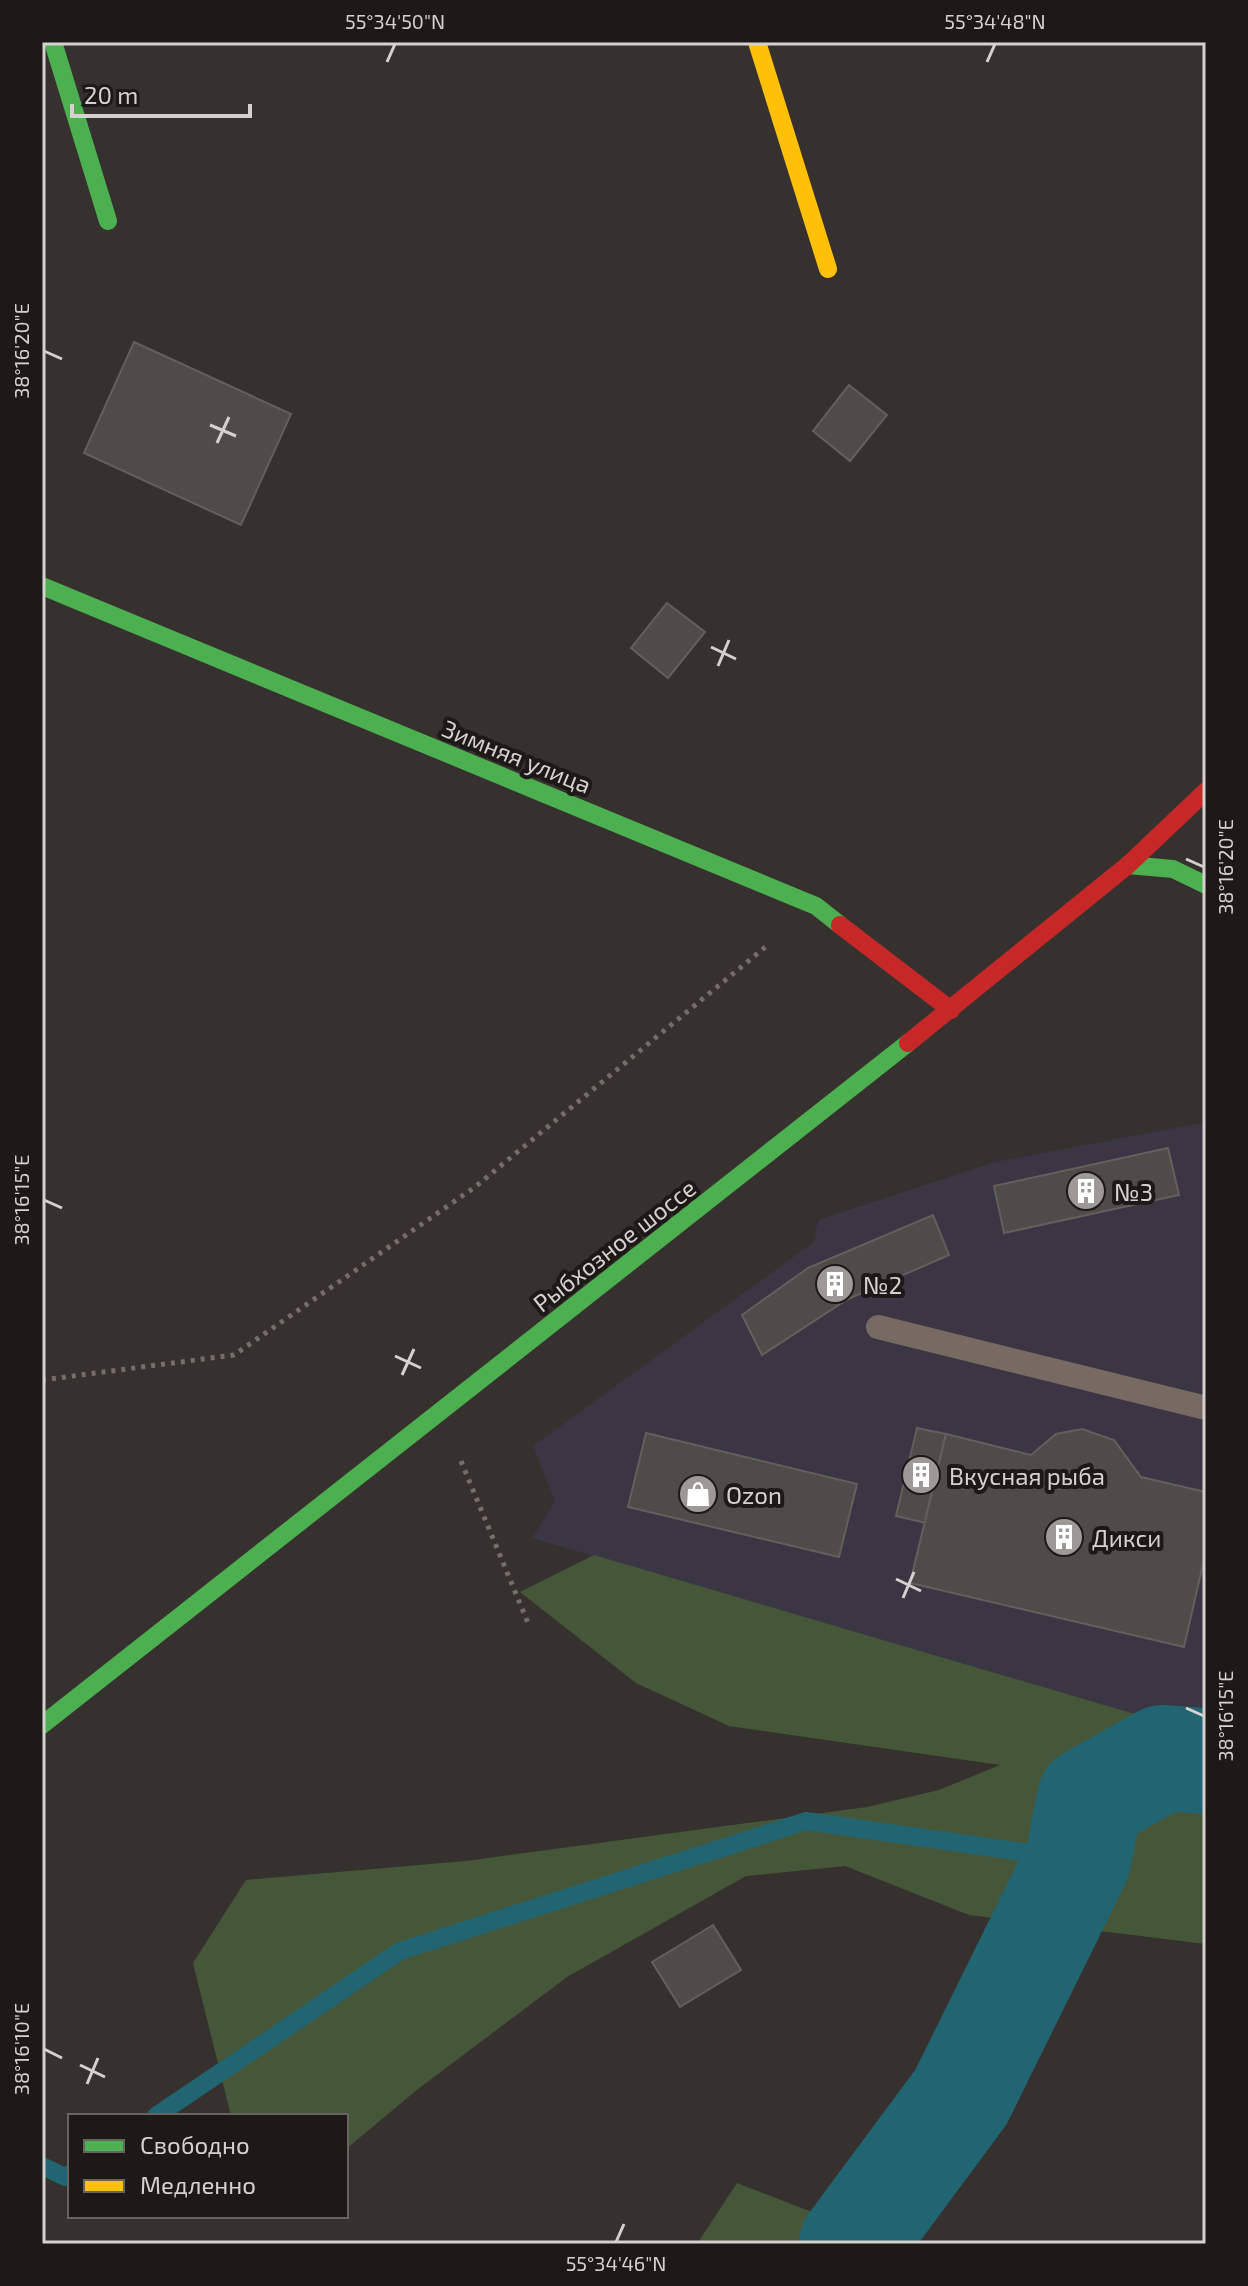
<svg xmlns="http://www.w3.org/2000/svg" width="1248" height="2286" viewBox="0 0 1248 2286" font-family="'Exo 2',sans-serif">
<style>
.commercial{fill:#3a3644}
.green{fill:#465739}
.lines{fill:none;stroke-linecap:round;stroke-linejoin:round}
.stream{stroke:#216572;stroke-width:18}
.river{stroke:#216572;stroke-width:106}
.building{fill:#504b49;stroke:#635f5c;stroke-width:2}
.path{stroke:#776c67;stroke-width:5;stroke-dasharray:4 6;stroke-linecap:butt}
.lane{stroke:#776a62;stroke-width:24}
.fast{stroke:#4caf50;stroke-width:18}
.slow{stroke:#ffc107;stroke-width:18}
.jam{stroke:#c62828;stroke-width:18}
.ticks{fill:none;stroke:#d6d1ce;stroke-width:3}
.labels{text-anchor:middle;dominant-baseline:central;stroke-width:8;stroke-linejoin:round;paint-order:stroke}
.street-label{font-size:24px;fill:#d6d1ce;stroke:#1d1917}
.poi-label{font-size:24px;fill:#d6d1ce;stroke:#1d1917;text-anchor:start}
.neatline{fill:none;stroke:#d6d1ce;stroke-width:3}
.ticks-label{font-size:20px;text-anchor:middle;fill:#d6d1ce}
</style>
<rect width="100%" height="100%" fill="#36312e"/>
<path class="commercial" d="M1206 1122V1735L532 1538 555 1502 533 1446 814 1242 818 1220 995 1162Z"/>
<g class="green">
<path d="M594 1555 1206 1735V1944L969 1915 845 1866 746 1876 567 1977 418 2089 346 2149V2116H231L193 1963 246 1880 466 1861 867 1807 939 1790 1000 1765 729 1726 636 1683 520 1592Z"/>
<path d="M737 2183 895 2244H697Z"/>
</g>
<g class="lines">
<g class="stream">
<path d="M156 2116 400 1951 806 1821 1078 1860"/>
<path d="M42 2166 65 2177 70 2174"/>
</g>
<path class="river" d="M852 2244 961 2097 1078 1860 1090 1799 1163 1758 1206 1761"/>
</g>
<g class="building">
<path d="M134 342 291 414 241 525 84 453Z"/>
<path d="M849 385 887 415 850 461 813 431Z"/>
<path d="M667 603 705 632 668 678 631 648Z"/>
<path d="M1168 1148 1179 1195 1004 1233 994 1186Z"/>
<path d="M933 1215 949 1255 848 1299 762 1355 742 1315 808 1268Z"/>
<path d="M917 1428 946 1434 926 1523 896 1516Z"/>
<path d="M1082 1429 1114 1440 1141 1477 1206 1492V1551L1184 1647 910 1583 946 1434 1031 1455 1056 1434Z"/>
<path d="M646 1433 857 1484 839 1557 628 1507Z"/>
<path d="M713 1925 741 1970 680 2007 652 1962Z"/>
</g>
<g class="lines">
<g class="path">
<path d="M42 1380 234 1355 475 1187 769 944"/>
<path d="M461 1461 528 1623"/>
</g>
<path class="lane" d="M878 1327 1206 1408"/>
<g class="fast">
<path d="M53 42 108 221"/>
<path d="M42 586 816 906 840 925"/>
<path d="M1128 865 1173 869 1206 885"/>
<path d="M42 1725 908 1043"/>
</g>
<path class="slow" d="M757 42 828 269"/>
<g class="jam">
<path d="M840 925 951 1010"/>
<path d="M908 1043 1128 865 1206 791"/>
</g>
</g>
<path class="ticks" d="M387 62 395 44M987 62 995 44M44 351 62 359M210 425 236 436M217 443 229 417M711 647 736 659M718 666 729 640M1186 859 1204 867M44 1200 62 1208M395 1356 421 1368M402 1375 414 1349M896 1579 921 1591M903 1598 914 1572M1186 1708 1204 1716M44 2049 62 2058M80 2065 105 2077M87 2084 98 2058M616 2242 624 2224"/>
<defs>
<g id="building-disc" transform="scale(2)"><circle r="9.5" fill="#9e9996" stroke="#1d1917"/><path d="M-4-6H4V6H1V3H-1V6H-4ZM-2.5-4.3h1.7v1.8h-1.7ZM.8-4.3h1.7v1.8H.8ZM-2.5-1h1.7V.8h-1.7ZM.8-1h1.7V.8H.8Z" fill="#fff"/></g>
<g id="shop-disc" transform="scale(2)"><circle r="9.5" fill="#9e9996" stroke="#1d1917"/><path d="M-5-2.5h2.3a2.7 3.5 0 0 1 5.4 0H5L5.5 6h-11ZM-1.5-2.5h3a1.5 2.3 0 0 0-3 0Z" fill="#fff"/></g>
</defs>
<g fill-rule="evenodd">
<use href="#building-disc" x="1086" y="1191"/>
<use href="#building-disc" x="835" y="1284"/>
<use href="#building-disc" x="921" y="1475"/>
<use href="#shop-disc" x="698" y="1494"/>
<use href="#building-disc" x="1064" y="1537"/>
</g>
<g class="labels">
<g class="street-label">
<text transform="translate(517 756) rotate(22)">Зимняя улица</text>
<text transform="translate(614 1245) rotate(-38)">Рыбхозное шоссе</text>
</g>
<g class="poi-label">
<text x="1114" y="1191">№3</text>
<text x="863" y="1284">№2</text>
<text x="949" y="1475">Вкусная рыба</text>
<text x="726" y="1494">Ozon</text>
<text x="1092" y="1537">Дикси</text>
</g>
</g>
<rect width="1248" height="2286" fill="none" stroke="#1d1917" stroke-width="88"/>
<rect x="68" y="2114" width="280" height="104" fill="#1d1917" stroke="#676360" stroke-width="2"/>
<rect x="84" y="2140" width="40" height="12" fill="#4caf50" stroke="#676360" stroke-width="2"/>
<text x="140" y="2154" font-size="24" fill="#d6d1ce">Свободно</text>
<rect x="84" y="2180" width="40" height="12" fill="#ffc107" stroke="#676360" stroke-width="2"/>
<text x="140" y="2194" font-size="24" fill="#d6d1ce">Медленно</text>
<path d="M72 104v12h178v-12" fill="none" stroke="#d6d1ce" stroke-width="4"/>
<text x="84" y="104" font-size="24" fill="#d6d1ce" stroke="#1d1917" stroke-width="6" paint-order="stroke">20 m</text>
<rect x="44" y="44" width="1160" height="2198" class="neatline"/>
<g class="ticks-label">
<text x="395" y="29">55°34'50"N</text>
<text x="995" y="29">55°34'48"N</text>
<text transform="translate(22 351) rotate(-90)" y="7">38°16'20"E</text>
<text transform="translate(1226 867) rotate(-90)" y="7">38°16'20"E</text>
<text transform="translate(22 1200) rotate(-90)" y="7">38°16'15"E</text>
<text transform="translate(1226 1716) rotate(-90)" y="7">38°16'15"E</text>
<text transform="translate(22 2049) rotate(-90)" y="7">38°16'10"E</text>
<text x="616" y="2271">55°34'46"N</text>
</g>
</svg>
